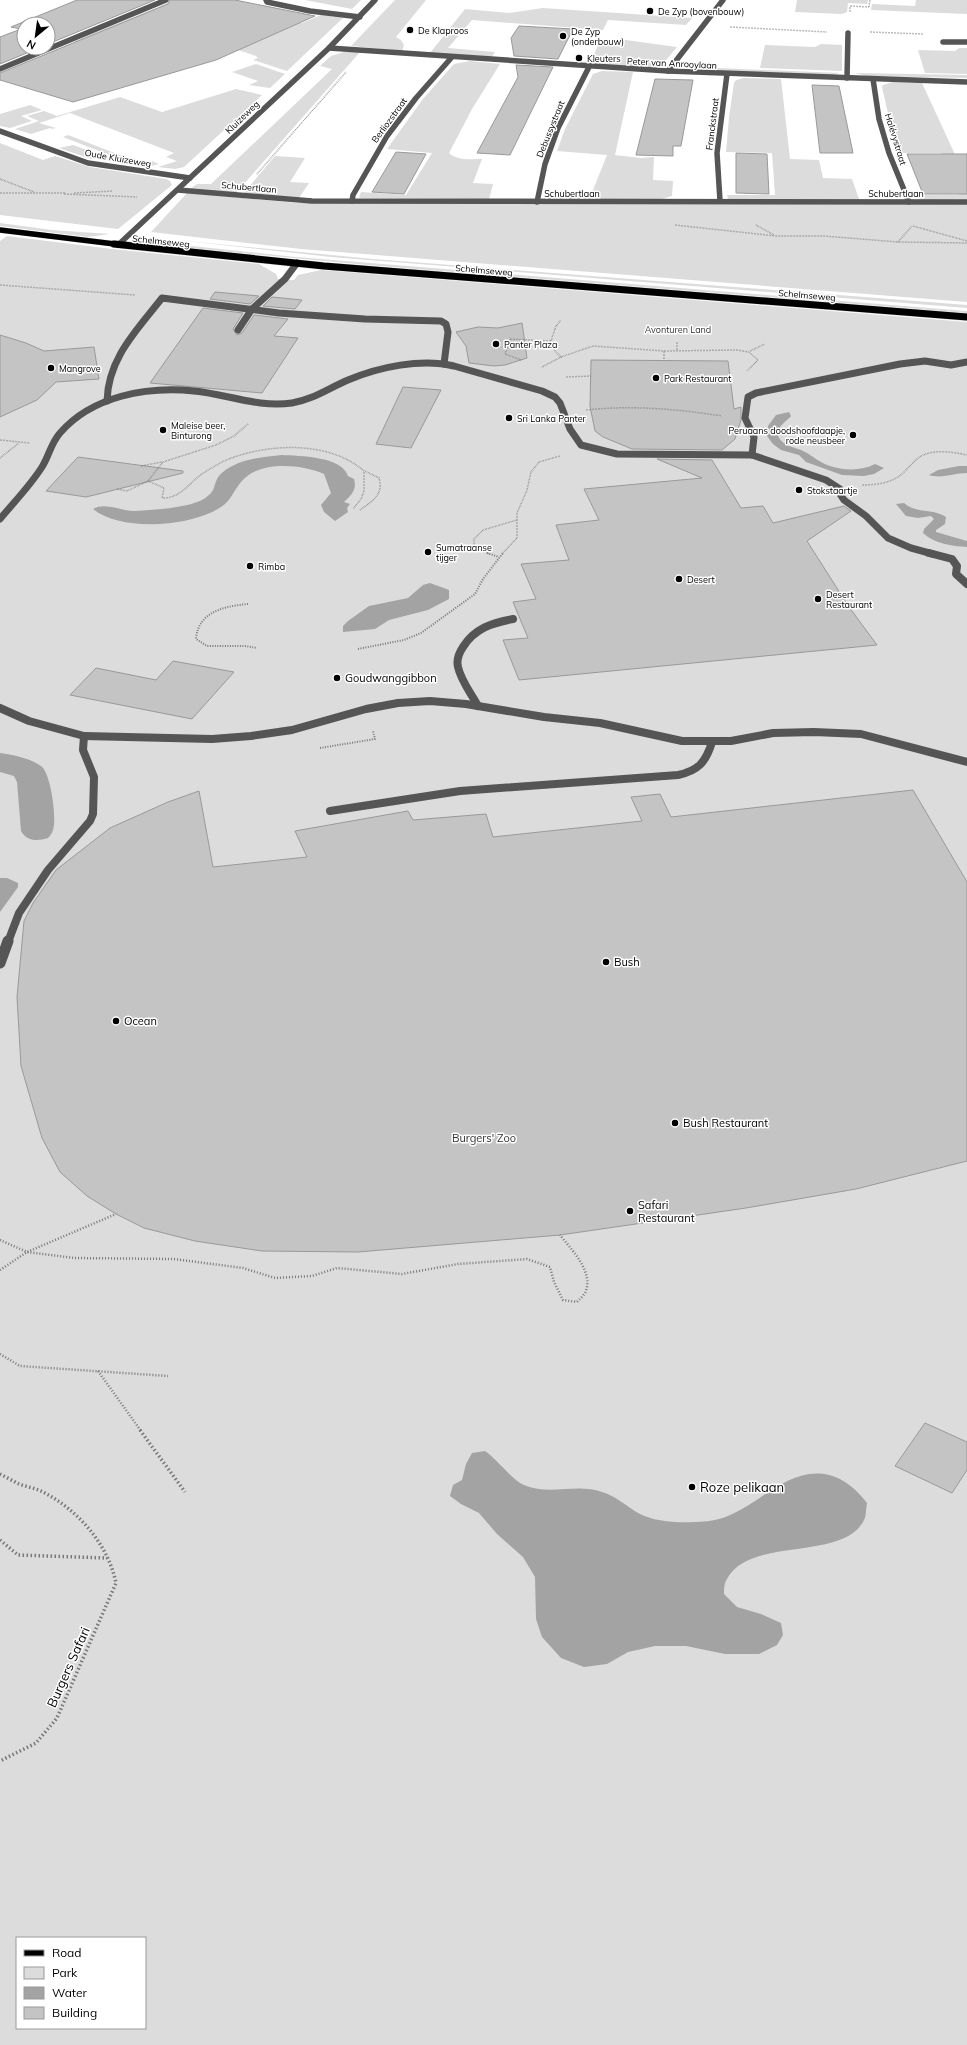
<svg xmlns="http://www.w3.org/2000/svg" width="967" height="2045" viewBox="0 0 967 2045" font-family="Mulish,sans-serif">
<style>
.green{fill:#dcdcdc;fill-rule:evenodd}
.water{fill:#a3a3a3}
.building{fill:#c4c4c4;stroke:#999}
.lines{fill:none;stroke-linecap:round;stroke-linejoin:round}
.major-far1-casing{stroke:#dbdbdb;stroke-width:6}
.major-casing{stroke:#dbdbdb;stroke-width:8}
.path-far3{stroke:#777;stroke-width:1.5;stroke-dasharray:0.5 1;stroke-linecap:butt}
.path-far2{stroke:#777;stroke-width:2;stroke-dasharray:1 1.5;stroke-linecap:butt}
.path-far1{stroke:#777;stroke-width:2.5;stroke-dasharray:1 2;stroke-linecap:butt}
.path{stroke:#777;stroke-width:3.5;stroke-dasharray:1.5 2.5;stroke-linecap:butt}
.minor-far3{stroke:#555;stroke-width:5.5}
.minor-far2{stroke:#555;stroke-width:7}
.minor-far1{stroke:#555;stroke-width:8}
.minor{stroke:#555;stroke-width:11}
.major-far1{stroke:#000;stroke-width:5.5}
.major{stroke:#000;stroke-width:7}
.poi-dot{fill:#000;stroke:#fff;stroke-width:1.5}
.labels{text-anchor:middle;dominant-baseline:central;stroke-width:3;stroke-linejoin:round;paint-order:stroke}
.far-poi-label{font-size:9px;fill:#000;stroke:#fff;text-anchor:start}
.far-street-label{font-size:9px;fill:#000;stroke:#fff}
.far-park-label{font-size:9px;fill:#333;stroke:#fff}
.poi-label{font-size:11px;fill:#000;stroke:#fff;text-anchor:start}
.park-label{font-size:11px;fill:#333;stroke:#fff}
.near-poi-label{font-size:13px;fill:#000;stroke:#fff;text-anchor:start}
.near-street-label{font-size:13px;fill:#000;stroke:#fff}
</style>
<rect width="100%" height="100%" fill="#fff"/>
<g class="green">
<path d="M175 0H196L302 23 321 15 343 18 287 71 253 60 258 58 256 56 158 23 73 44 75 41Z"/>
<path d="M305 0H361L352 9Z"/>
<path d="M395 0H426L396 37 401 40 404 45 402 51 351 46Z"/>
<path d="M797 0H868L867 4 848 3 847 12 842 14 795 12Z"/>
<path d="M916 0H967V14L871 10 872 4 915 6Z"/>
<path d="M543 8 692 18 686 25 608 20 603 30 472 20 448 48 495 52 491 58 430 53 465 9 509 13Z"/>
<path d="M606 40H626L677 47 662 65C643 71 611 65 590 64L598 45Z"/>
<path d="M821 44 842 45V71L760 68 765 45 815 47Z"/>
<path d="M959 48H967V74L925 73 918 50 955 51Z"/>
<path d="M344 52H360L236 193 190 189 197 184H211L332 69 320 66 331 56Z"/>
<path d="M470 61 500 64 472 109 449 153C457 161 472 159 482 159L473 183 493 184 489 199 360 198 359 197 361 192 406 195 432 153 387 149 423 99 454 64Z"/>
<path d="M256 64 285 74 270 88 249 85 258 81 232 72Z"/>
<path d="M694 67 840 73 833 75 692 70Z"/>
<path d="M602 71 633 72 615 155 641 158 654 157 653 180 673 181 672 196 662 199H549L545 198V193L591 195 607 155 557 151 565 129 593 74Z"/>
<path d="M855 73 967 75V78L867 76Z"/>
<path d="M744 78 781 79 790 159 819 160 823 178 852 179 859 199H728L727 195H775L772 153 726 152 729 117 734 83 736 80Z"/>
<path d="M893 82 922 83 958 161 967 165V200H922L916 198 915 195H959L941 153H897L882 87 883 85Z"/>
<path d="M236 89 262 95 184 167 175 169 158 167 177 161 166 157 174 153 70 113 39 123 56 128 52 129 50 128 31 134 15 129 39 121 27 116 44 111 57 116 120 97 162 112Z"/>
<path d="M30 105 42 110 21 116 32 121 10 128 0 126V114Z"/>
<path d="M68 135 143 164 152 161 159 164 151 166 103 159 112 156 63 137Z"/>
<path d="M0 143 43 160 55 156 90 167 166 179 170 181 172 185 118 229 0 215Z"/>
<path d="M73 145 101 155 102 156 91 159 59 148Z"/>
<path d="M275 156 305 158 290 182 309 183 299 198 243 194Z"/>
<path d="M187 193 297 203 967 204V302L301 249 151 232Z"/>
<path d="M0 223 52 230 110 234 88 237 0 226Z"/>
<path d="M7 236 112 249 259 264 276 274 278 279 294 280 298 275 321 270 967 322V2045H0V241ZM17 1938H145V2028H17Z"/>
<path d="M147 239 173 244 296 257 967 311V313L367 265 158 245 153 244Z"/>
<path d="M177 240 373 259 967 305V308L331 257Z"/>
</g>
<g class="water">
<path d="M789 412 791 416C787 421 776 427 778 435 781 446 795 447 803 451 810 454 815 459 821 462 837 471 860 472 875 464L884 468 874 474 864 476 842 475 806 462 799 455 781 450 773 444 767 436 768 426 776 415Z"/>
<path d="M282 455C299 456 342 456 348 476L354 479C357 489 352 495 344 502L350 504 347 508 348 512 335 521 324 512 321 505 331 493 324 474C302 464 258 460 241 482 234 490 231 501 221 507 191 527 121 532 93 509 105 502 121 511 134 511 152 510 170 509 187 505 196 503 208 499 213 490 216 483 216 477 223 472 239 459 262 457 282 455Z"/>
<path d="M959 466H967V473C954 473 942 479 929 475L938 470Z"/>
<path d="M904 503C916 514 933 508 946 517L945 524 936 530V532L967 541V547C952 546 935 544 923 533L924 529 934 519 931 516 918 518 906 516 896 504Z"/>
<path d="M430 583 449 590V599L428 610 389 620 375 629 343 632V626L348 621 369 606 408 598 423 585Z"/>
<path d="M0 753C13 755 30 758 41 766 51 773 57 819 53 830 52 833 50 836 48 838 38 841 27 842 21 831L17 782 14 776 0 772Z"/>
<path d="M0 878H7L18 883V887L0 912Z"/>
<path d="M485 1451C498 1460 511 1479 524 1485 549 1496 577 1483 602 1492 616 1496 626 1506 638 1513 655 1522 677 1523 695 1522 703 1522 712 1521 719 1519 757 1509 787 1465 829 1475 845 1479 857 1490 867 1503 866 1508 866 1514 865 1518 846 1563 750 1535 727 1579 724 1583 724 1590 724 1594L737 1607 761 1614 781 1623 783 1635 777 1645 759 1654H725L686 1646H655L628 1652 607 1664 584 1667 561 1658 542 1637 536 1619 535 1577 523 1557 497 1534 479 1513 461 1504 450 1496 453 1485 462 1480 466 1464 472 1453Z"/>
</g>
<g class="building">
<path d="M77 0H155L48 44V24H24V48H39L0 64V37L21 29 11 27Z"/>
<path d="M170 0H235L315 16 216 60 73 102 0 80V73L168 4Z"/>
<path d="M519 26 573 29 558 59 514 56 511 38Z"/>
<path d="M516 65 553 67 510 155 477 153 518 77Z"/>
<path d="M655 79 693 80 681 146H673V156L636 155Z"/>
<path d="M812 85 839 86 853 153H820Z"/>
<path d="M396 152 426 154 404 194 372 192Z"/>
<path d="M736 153 767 154 769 194 736 193Z"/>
<path d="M907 154H967V194H923Z"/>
<path d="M215 292 259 296 250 304 210 299Z"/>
<path d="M272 297 302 300 295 309 263 306Z"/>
<path d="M203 308 243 313 233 329 237 335 242 333 254 315 288 319 274 336 298 338 262 393 150 383Z"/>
<path d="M522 323 527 358 505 365 494 366 469 363 466 346 456 332 478 327 498 328Z"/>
<path d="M0 335 26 343 44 351 94 347 99 379 56 382 37 400 0 417Z"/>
<path d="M591 360 728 361 734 409 741 407V420L735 439 722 450 632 449 603 437 595 431 590 406Z"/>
<path d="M403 387 441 390 411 448 376 444Z"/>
<path d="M78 457 183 471V473L86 497 46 491Z"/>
<path d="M657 459 712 460 741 508 763 506 773 523 844 506 851 511 807 541 849 607 877 645 519 680 503 640 528 638 513 602 536 599 521 564 569 560 556 525 599 520 584 489 702 478Z"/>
<path d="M173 661 234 672 192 719 70 695 96 668 156 680Z"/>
<path d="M913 790 967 882V1161L856 1189 746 1208 560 1235 358 1252 262 1251 195 1241 144 1228 116 1214 87 1196 60 1172 42 1138 21 1066 17 997 24 921 33 903 56 870 110 828 168 802 199 791 213 867 307 857 295 831 408 811 413 820 486 814 493 837 642 821 631 797 660 794 671 817Z"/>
<path d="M925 1423 967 1442V1470L952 1493 895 1466Z"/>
</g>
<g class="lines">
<g class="major-far1-casing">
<path id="major-far1" d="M0 230 123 245"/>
</g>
<g class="major-casing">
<path id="major" d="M114 244 324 266 967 317"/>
</g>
<g class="path-far3">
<path d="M850 12V6L869 7 870 0"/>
<path d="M730 27 827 32"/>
<path d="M870 32 923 34"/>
<path d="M257 174 346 72"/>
<path d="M0 179 34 192"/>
<path d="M0 193H65"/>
<path d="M74 193 113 191"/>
<path d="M64 194 137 197"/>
<path d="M675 225 776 236H824L898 242 967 243"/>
<path d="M756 225 774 235"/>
<path d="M913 226 967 241"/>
<path d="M898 242 912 226"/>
<path d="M0 285 135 295"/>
<path d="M677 342V350"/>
<path d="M664 351V360"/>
<path d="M750 351 765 344"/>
<path d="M561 357 593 346 664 351 737 350 749 352 758 360 747 371"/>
<path d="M521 360 505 354 510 339 551 341"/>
<path d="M542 367 561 357 555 351 551 341 556 326 561 320"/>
<path d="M566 377 591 376"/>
<path d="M586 410C632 405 677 409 722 416"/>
<path d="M248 424 234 436 216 445 163 462 148 481 164 488 162 498C181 499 190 481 205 472 213 467 221 462 229 459 270 443 330 441 364 471V491L361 499 353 509"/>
<path d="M0 440 30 443"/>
<path d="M0 458 19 443"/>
<path d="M141 466 162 462"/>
<path d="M862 485C877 485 894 483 905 471 910 466 915 460 921 456 935 449 953 452 967 455"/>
<path d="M117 489 127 491 148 481"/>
<path d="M360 510C372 501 384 495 379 478L365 471"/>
<path d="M490 554 482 551 474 544V539L483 530 517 520"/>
<path d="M502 554 517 538V513L527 490 531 472 539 462 560 456"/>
</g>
<g class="path-far2">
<path d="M487 553 499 557"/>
<path d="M248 604C226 606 198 611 196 639L207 646H245L257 648"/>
<path d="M358 649 404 640 421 633 475 594 483 579 503 553"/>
<path d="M320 748 375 739 373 731"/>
</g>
<g class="path-far1">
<path d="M0 1240 27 1252 74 1258 174 1259 243 1268 275 1278 312 1276 337 1268 402 1274 458 1264 527 1259 550 1267 554 1282 563 1300 577 1302C580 1299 583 1296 585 1293 595 1273 571 1249 560 1235"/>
<path d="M0 1270 27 1252 116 1214"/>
<path d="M0 1354 20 1366 168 1376"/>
<path d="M98 1371 141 1431"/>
</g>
<g class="path">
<path d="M140 1430 185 1492"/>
<path d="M0 1474C6 1477 13 1481 19 1484 27 1487 35 1488 43 1492 78 1510 108 1544 116 1583L57 1718 36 1743 0 1761"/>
<path d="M0 1540 18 1555 107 1558"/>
</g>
<g class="minor-far3">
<path d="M266 0 267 2 310 11 360 17"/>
<path d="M943 42H967"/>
<path d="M329 48 668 71 967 82"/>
<path d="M0 69 166 0"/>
<path d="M668 71 723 0"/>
<path d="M847 78 848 33"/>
<path d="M873 79 879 119 889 153 909 202"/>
<path d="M0 131 88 163 190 178"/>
<path d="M178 190 312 201 967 202"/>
<path d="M352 201 353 195 387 136 416 98 452 57"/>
<path d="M720 201 717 153 727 74"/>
<path d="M537 202 545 164 558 128 589 67"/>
<path d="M118 245 329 48 375 0"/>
</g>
<g class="minor-far2">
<path d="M238 330 252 309 285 279 297 263"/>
<path d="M107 401C108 358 137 330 162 298L279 313 365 319 441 321 446 324 448 332 444 364"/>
<path d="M752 455 754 437 745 418 748 397 756 393 900 364 925 361 951 365 967 362"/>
<path d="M0 519C14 502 30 486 42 467 49 456 51 443 60 433 92 396 147 386 194 391 227 394 258 408 292 403 312 400 329 388 348 380 379 367 421 358 454 366L542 391 555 397 560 403 570 429 581 445 617 454 752 455 826 480 840 489V494L844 500 866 516 888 538 911 548 933 554"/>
</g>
<g class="minor-far1">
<path d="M929 553 952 559 957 566 956 574 967 584"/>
<path d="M478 706C471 693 461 681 458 667 456 659 459 653 463 647 475 628 492 623 513 619"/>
<path d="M0 708 29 721 84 736 83 750 94 777 93 814 90 821 48 870 19 913 8 942"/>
<path d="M84 736 212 739 251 736 292 730 366 709 398 703 430 701 466 704 544 717 600 723 682 741H731L773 733 814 732 861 734 967 762"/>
<path d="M330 811 460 791 678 775C698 771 706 762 712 742"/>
</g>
<path class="minor" d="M0 963 8 941"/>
<use href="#major-far1" class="major-far1"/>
<use href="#major" class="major"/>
</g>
<g class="poi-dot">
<circle cx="650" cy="11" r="4"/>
<circle cx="410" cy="30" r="4"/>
<circle cx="563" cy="36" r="4"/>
<circle cx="579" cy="58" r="4"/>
<circle cx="496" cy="344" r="4"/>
<circle cx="51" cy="368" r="4"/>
<circle cx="656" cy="378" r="4"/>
<circle cx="509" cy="418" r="4"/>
<circle cx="163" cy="430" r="4"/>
<circle cx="853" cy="435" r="4"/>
<circle cx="799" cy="490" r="4"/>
<circle cx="428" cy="552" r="4"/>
<circle cx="250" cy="566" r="4"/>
<circle cx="679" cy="579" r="4"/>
<circle cx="818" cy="599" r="4"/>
<circle cx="337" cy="678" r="4"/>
<circle cx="606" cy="962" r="4"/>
<circle cx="116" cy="1021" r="4"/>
<circle cx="675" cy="1123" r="4"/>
<circle cx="630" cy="1211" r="4"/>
<circle cx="692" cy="1487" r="4"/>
</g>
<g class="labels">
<g class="far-poi-label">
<text x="658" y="11">De Zyp (bovenbouw)</text>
<text x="418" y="30">De Klaproos</text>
<text x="571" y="31">De Zyp<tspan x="571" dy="10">(onderbouw)</tspan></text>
<text x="587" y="58">Kleuters</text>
<text x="504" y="344">Panter Plaza</text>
<text x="59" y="368">Mangrove</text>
<text x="664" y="378">Park Restaurant</text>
<text x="517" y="418">Sri Lanka Panter</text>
<text x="171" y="425">Maleise beer,<tspan x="171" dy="10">Binturong</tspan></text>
<text x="845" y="430" text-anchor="end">Peruaans doodshoofdaapje,<tspan x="845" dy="10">rode neusbeer</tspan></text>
<text x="807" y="490">Stokstaartje</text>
<text x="436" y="547">Sumatraanse<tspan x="436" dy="10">tijger</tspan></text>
<text x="258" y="566">Rimba</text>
<text x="687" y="579">Desert</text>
<text x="826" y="594">Desert<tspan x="826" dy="10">Restaurant</tspan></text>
</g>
<g class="far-street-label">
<text transform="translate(672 63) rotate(3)">Peter van Anrooylaan</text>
<text transform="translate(242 117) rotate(-44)">Kluizeweg</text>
<text transform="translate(389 120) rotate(-54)">Berliozstraat</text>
<text transform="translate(712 124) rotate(-83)">Franckstraat</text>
<text transform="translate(550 129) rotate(-68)">Debussystraat</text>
<text transform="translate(896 139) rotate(73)">Halévystraat</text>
<text transform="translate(118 158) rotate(10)">Oude Kluizeweg</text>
<text transform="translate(249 187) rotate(5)">Schubertlaan</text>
<text x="572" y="193">Schubertlaan</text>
<text x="896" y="193">Schubertlaan</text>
<text transform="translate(161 241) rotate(6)">Schelmseweg</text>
<text transform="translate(484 270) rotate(5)">Schelmseweg</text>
<text transform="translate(807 295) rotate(5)">Schelmseweg</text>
</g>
<g class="far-park-label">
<text x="678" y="329">Avonturen Land</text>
</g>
<g class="poi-label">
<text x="345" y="678">Goudwanggibbon</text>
<text x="614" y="962">Bush</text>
<text x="124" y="1021">Ocean</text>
<text x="683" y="1123">Bush Restaurant</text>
<text x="638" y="1205">Safari<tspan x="638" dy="13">Restaurant</tspan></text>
</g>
<g class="park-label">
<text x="484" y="1138">Burgers' Zoo</text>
</g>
<g class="near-poi-label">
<text x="700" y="1487">Roze pelikaan</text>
</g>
<g class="near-street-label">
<text transform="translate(68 1667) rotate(-66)">Burgers Safari</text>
</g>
</g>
<rect x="16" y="1937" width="130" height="92" fill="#ffffff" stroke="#999999"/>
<rect x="24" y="1950" width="20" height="6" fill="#000000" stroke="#999999"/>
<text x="52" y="1957" font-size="12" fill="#000000">Road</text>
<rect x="24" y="1967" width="20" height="12" fill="#dcdcdc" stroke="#999999"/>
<text x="52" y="1977" font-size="12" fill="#000000">Park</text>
<rect x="24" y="1987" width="20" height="12" fill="#a3a3a3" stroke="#999999"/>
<text x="52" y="1997" font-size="12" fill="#000000">Water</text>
<rect x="24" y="2007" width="20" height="12" fill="#c4c4c4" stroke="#999999"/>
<text x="52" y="2017" font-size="12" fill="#000000">Building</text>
<g transform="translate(36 36) rotate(209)"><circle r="19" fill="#ffffff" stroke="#999999"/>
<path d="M0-3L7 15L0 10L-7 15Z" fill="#000000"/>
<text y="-6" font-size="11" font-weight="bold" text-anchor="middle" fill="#000000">N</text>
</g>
</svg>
